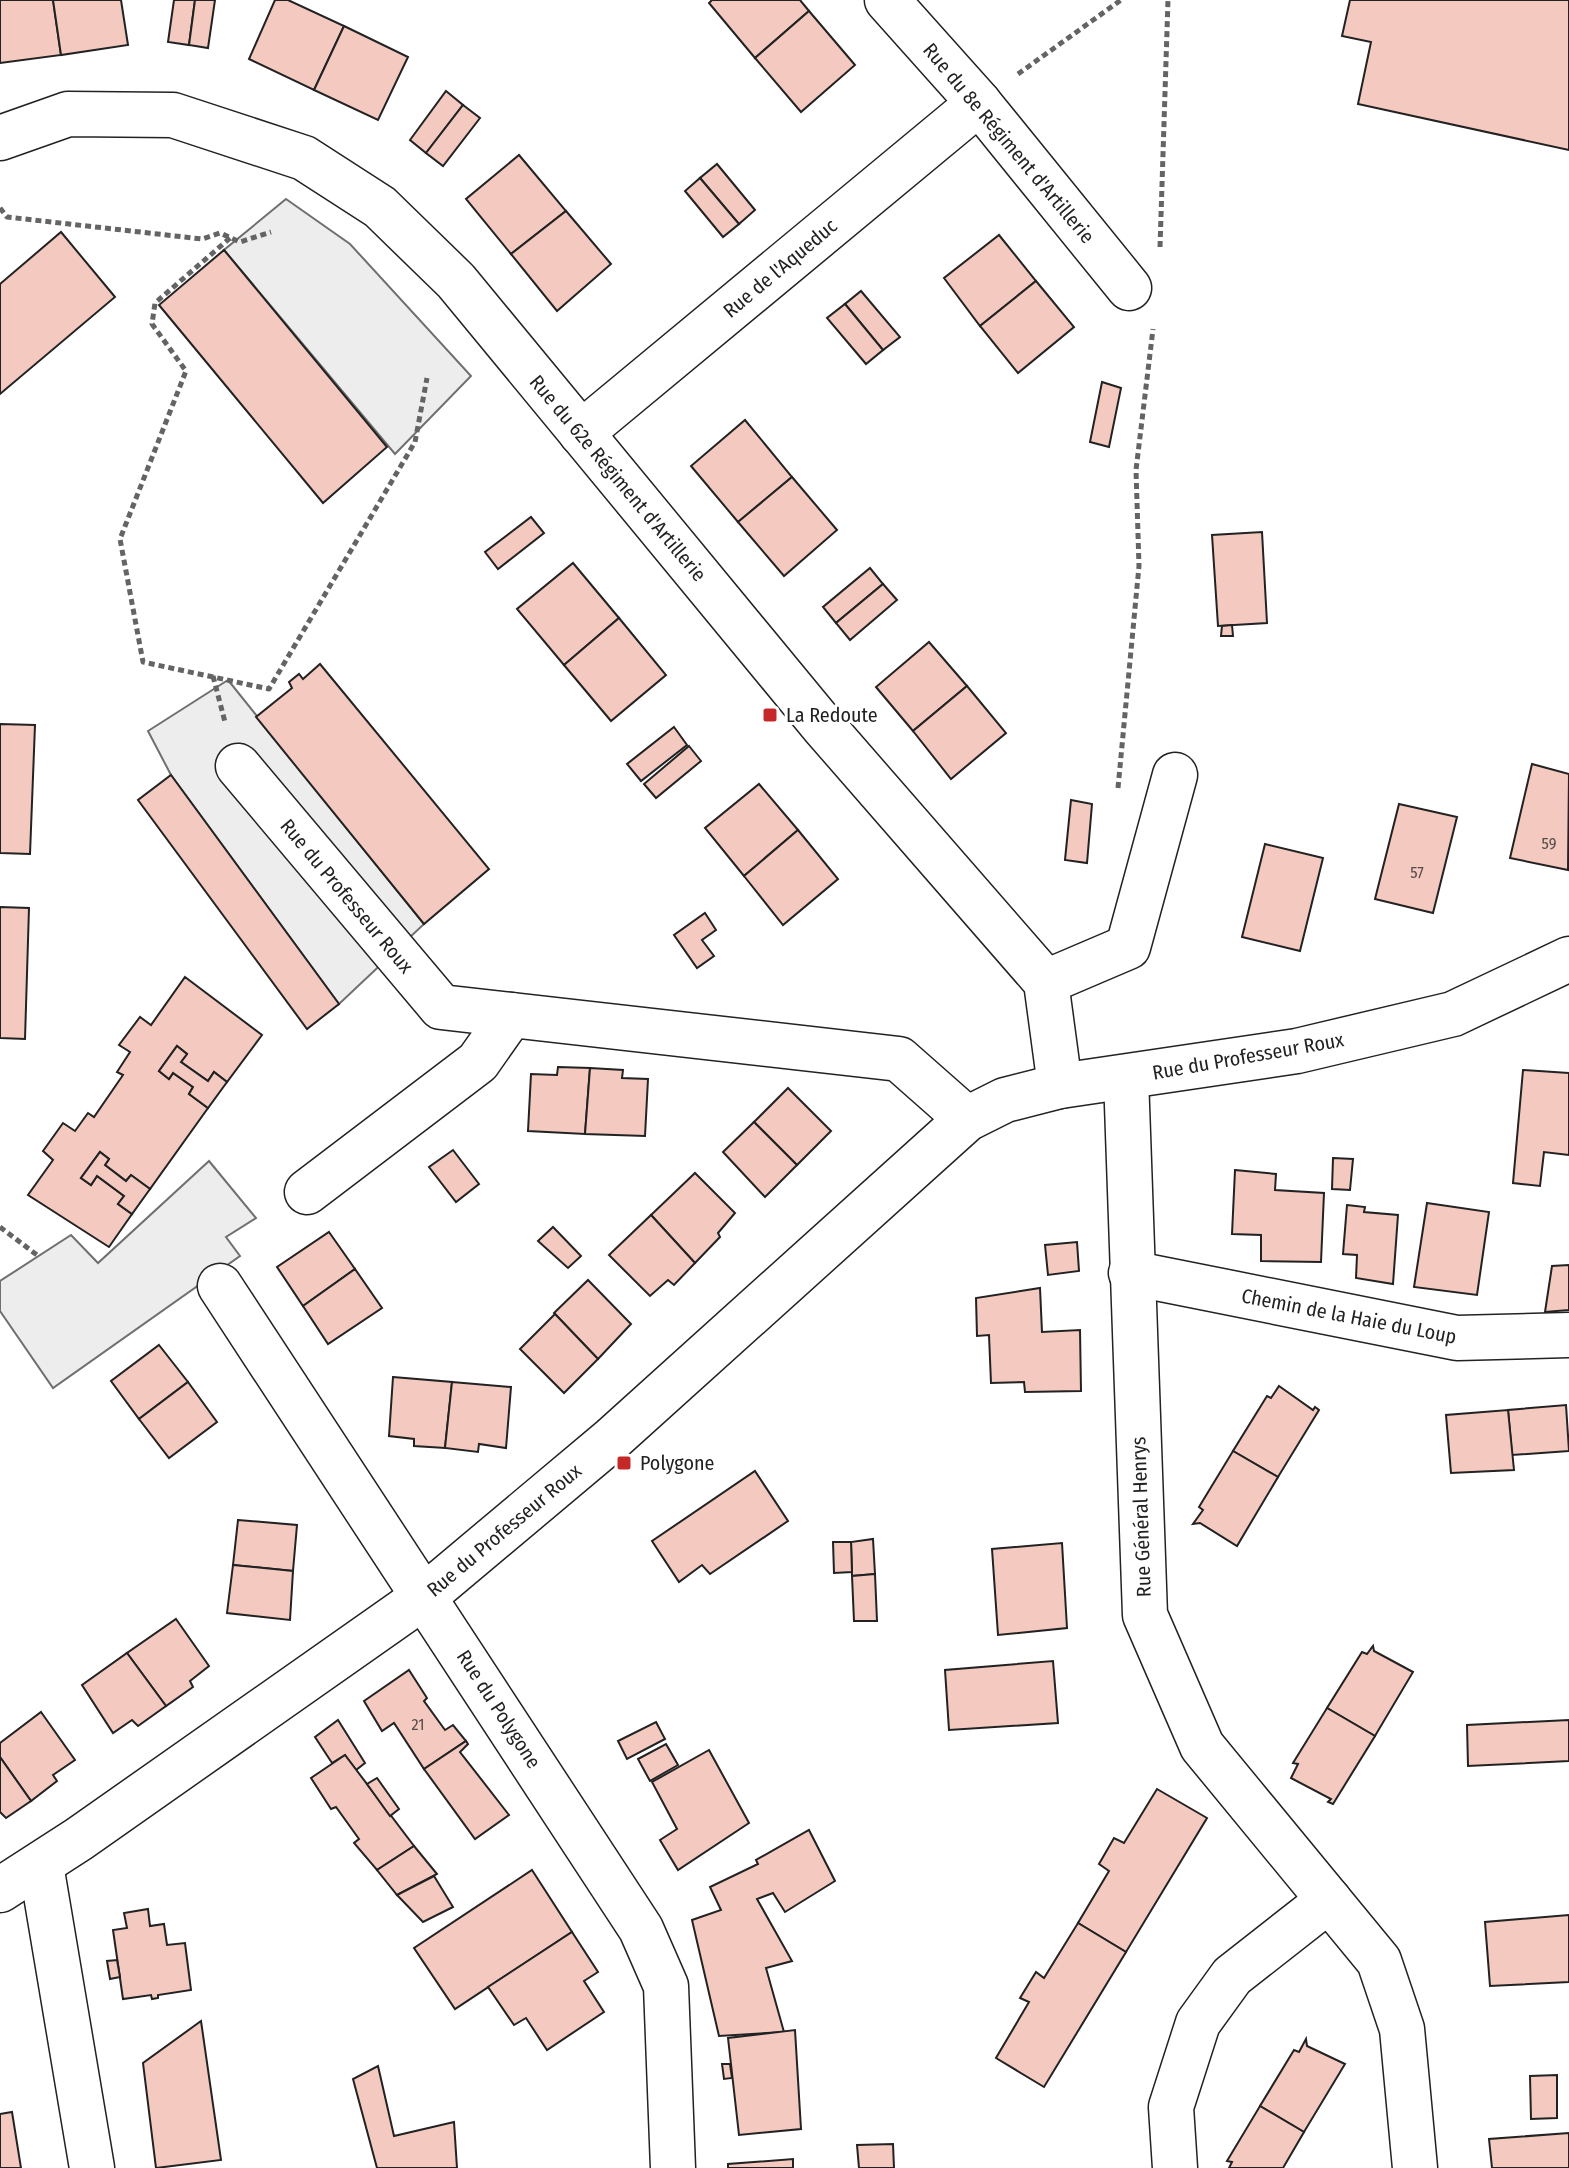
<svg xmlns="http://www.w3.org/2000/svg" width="1569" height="2168" viewBox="0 0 1569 2168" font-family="'Fira Sans Condensed',sans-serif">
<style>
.parking{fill:#ededed;stroke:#6f6f6f;stroke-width:2}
.building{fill:#f3c9c0;stroke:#222;stroke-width:2}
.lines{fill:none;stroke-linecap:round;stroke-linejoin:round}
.minor-casing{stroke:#222;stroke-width:47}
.path{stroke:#646464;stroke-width:5;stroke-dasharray:6 4;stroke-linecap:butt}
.minor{stroke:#fff;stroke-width:44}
.poi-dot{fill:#c62828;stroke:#fff;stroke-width:3}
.labels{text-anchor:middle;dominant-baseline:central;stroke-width:6;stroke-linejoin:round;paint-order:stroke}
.number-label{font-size:16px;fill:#564c4a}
.street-label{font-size:20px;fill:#222;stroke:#fff}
.poi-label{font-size:20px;fill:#222;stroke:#fff;text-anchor:start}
</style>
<rect width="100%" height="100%" fill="#fff"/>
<g class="parking">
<path d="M286 199 350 244 471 376 395 454 224 250Z"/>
<path d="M228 680 424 924 339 1004 171 775 148 731Z"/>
<path d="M209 1161 256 1218 226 1237 240 1256 53 1388 0 1311V1281L71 1235 98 1263Z"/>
</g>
<g class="building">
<path d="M0 0H53L61 55 0 63Z"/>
<path d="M53 0H121L128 45 61 55Z"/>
<path d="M174 0H195L189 45 168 42Z"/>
<path d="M195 0H215L208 48 189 45Z"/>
<path d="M275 0H288L344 26 314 90 249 59Z"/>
<path d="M712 0H800L809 11 755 58 709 3Z"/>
<path d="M1350 0H1569V150L1358 104 1371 42 1342 36Z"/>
<path d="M809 11 855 65 801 112 755 58Z"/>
<path d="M344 26 408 57 378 120 314 90Z"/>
<path d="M446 91 463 105 426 153 410 140Z"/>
<path d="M463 105 480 118 443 166 426 153Z"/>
<path d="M519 155 566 211 511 254 466 199Z"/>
<path d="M717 164 755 210 739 224 700 178Z"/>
<path d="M700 178 739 224 723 237 685 191Z"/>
<path d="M566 211 611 264 557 311 511 254Z"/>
<path d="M61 232 115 297 0 394V284Z"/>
<path d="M999 235 1036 281 980 326 944 278Z"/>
<path d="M224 250 387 447 323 503 159 305Z"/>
<path d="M1036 281 1074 327 1018 373 980 326Z"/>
<path d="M861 291 900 337 883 350 845 304Z"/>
<path d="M845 304 883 350 866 364 827 318Z"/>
<path d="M1102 382 1121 388 1109 447 1090 442Z"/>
<path d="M745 420 792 477 738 522 691 466Z"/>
<path d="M792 477 837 530 784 576 738 522Z"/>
<path d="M531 517 544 533 498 569 485 552Z"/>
<path d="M1262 532 1267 623 1218 626 1212 535Z"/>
<path d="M573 563 619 618 564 665 517 609Z"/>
<path d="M870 568 883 584 836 623 823 607Z"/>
<path d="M883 584 897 600 850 640 836 623Z"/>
<path d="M619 618 666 675 611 721 564 665Z"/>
<path d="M1232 625 1233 636H1221L1222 626Z"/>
<path d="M929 642 967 686 913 731 876 687Z"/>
<path d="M320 664 489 869 424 924 256 717 292 688 289 682 299 674 303 679Z"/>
<path d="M967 686 1006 733 951 779 913 731Z"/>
<path d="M0 724 35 725 30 854 0 853Z"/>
<path d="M674 727 687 745 641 781 627 764Z"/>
<path d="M689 746 701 761 656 798 644 784Z"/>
<path d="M1532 764 1569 774 1568 870 1510 858Z"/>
<path d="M171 775 339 1004 307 1029 138 800Z"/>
<path d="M759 784 798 830 744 876 705 828Z"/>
<path d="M1071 800 1092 804 1087 863 1065 860Z"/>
<path d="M1399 804 1457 817 1433 913 1375 899Z"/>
<path d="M798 830 838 879 783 925 744 876Z"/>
<path d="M1265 844 1323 858 1300 951 1242 937Z"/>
<path d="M0 907 29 908 25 1039 0 1038Z"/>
<path d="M705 913 716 930 702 940 714 956 697 968 674 935Z"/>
<path d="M185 977 262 1035 227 1082 214 1072 208 1081 181 1062 187 1054 177 1046 159 1071 169 1079 173 1073 193 1087 189 1094 208 1108 150 1189 131 1175 126 1181 105 1165 109 1159 100 1152 81 1178 91 1185 97 1176 124 1196 118 1204 132 1214 109 1247 28 1195 53 1160 43 1151 63 1123 75 1131 88 1113 94 1117 123 1075 117 1072 130 1052 119 1045 140 1017 151 1025Z"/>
<path d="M177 1046 187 1054 181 1062 208 1081 214 1072 227 1082 208 1108 189 1094 193 1087 173 1073 169 1079 159 1071Z"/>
<path d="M558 1067 590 1068 585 1134 528 1131 531 1074 557 1075Z"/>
<path d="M590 1068 623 1070 622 1078 648 1079 645 1136 585 1134Z"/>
<path d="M1523 1070 1569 1073V1155L1544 1152 1540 1186 1513 1183Z"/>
<path d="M788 1088 831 1131 797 1165 754 1122Z"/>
<path d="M754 1122 797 1165 765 1197 723 1152Z"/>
<path d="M453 1150 479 1184 456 1202 429 1167Z"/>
<path d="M100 1152 109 1159 105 1165 126 1181 131 1175 150 1189 132 1214 118 1204 124 1196 97 1176 91 1185 81 1178Z"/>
<path d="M1333 1158 1353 1159 1350 1190 1332 1189Z"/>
<path d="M1235 1170 1276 1174 1275 1190 1324 1193 1321 1262 1261 1261V1235L1232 1234Z"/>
<path d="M695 1173 735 1213 718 1233 720 1237 695 1263 651 1215Z"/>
<path d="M1427 1203 1489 1212 1477 1295 1414 1287Z"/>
<path d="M1347 1205 1365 1207 1364 1212 1398 1215 1393 1284 1356 1278 1357 1255 1343 1254Z"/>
<path d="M651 1215 695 1263 674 1285 668 1280 650 1296 609 1255Z"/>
<path d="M553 1227 581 1256 568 1268 538 1241Z"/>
<path d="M329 1232 355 1269 303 1306 277 1267Z"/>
<path d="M1077 1242 1079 1271 1048 1275 1045 1245Z"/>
<path d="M1569 1265V1310L1545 1312 1552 1266Z"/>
<path d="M355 1269 382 1308 328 1344 303 1306Z"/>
<path d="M588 1280 631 1324 598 1359 554 1313Z"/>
<path d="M1040 1288 1042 1332 1080 1330 1081 1391 1025 1392 1024 1382 991 1383 989 1335 977 1336 976 1298Z"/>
<path d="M555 1314 598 1359 564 1393 520 1349Z"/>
<path d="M159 1345 188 1382 139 1419 111 1381Z"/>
<path d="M393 1377 452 1382 445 1448 414 1446V1439L389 1436Z"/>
<path d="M188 1382 217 1422 169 1458 139 1419Z"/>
<path d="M452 1382 511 1387 506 1448 479 1444 478 1452 445 1448Z"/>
<path d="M1279 1386 1313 1410 1315 1407 1319 1410 1278 1477 1233 1451 1267 1396 1271 1398Z"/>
<path d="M1566 1405 1569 1451 1512 1455 1508 1410Z"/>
<path d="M1508 1410 1514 1470 1451 1473 1446 1415Z"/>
<path d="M1233 1451 1278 1477 1237 1546 1200 1523 1193 1524 1203 1510 1199 1507Z"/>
<path d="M755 1471 788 1521 710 1574 702 1565 679 1582 652 1541Z"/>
<path d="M238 1520 297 1525 293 1571 233 1565Z"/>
<path d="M873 1539 875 1574 852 1576 851 1542Z"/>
<path d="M833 1542H851L852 1572 834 1573Z"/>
<path d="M1062 1543 1067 1628 998 1635 992 1549Z"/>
<path d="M233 1565 293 1571 290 1620 227 1613Z"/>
<path d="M875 1574 877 1621H854L852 1576Z"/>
<path d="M176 1619 209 1666 190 1681 193 1687 166 1706 127 1653Z"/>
<path d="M1373 1646 1374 1651 1413 1672 1375 1736 1327 1708 1362 1652 1367 1654Z"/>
<path d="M127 1653 166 1706 138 1726 132 1720 113 1733 82 1685Z"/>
<path d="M1053 1661 1058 1723 949 1730 945 1670Z"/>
<path d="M409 1670 427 1698 424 1701 445 1730 453 1725 466 1741 424 1769 394 1723 382 1731 364 1701Z"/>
<path d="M1327 1708 1375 1736 1333 1804 1328 1802 1331 1799 1291 1778 1298 1764 1293 1763Z"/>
<path d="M41 1712 75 1760 53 1775 57 1781 31 1801 0 1757V1743Z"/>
<path d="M338 1720 365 1763 356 1770 345 1755 332 1763 315 1737Z"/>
<path d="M1569 1720V1761L1468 1766 1467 1725Z"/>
<path d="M656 1722 665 1739 627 1759 618 1741Z"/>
<path d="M466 1741 468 1744 460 1752 509 1815 475 1839 424 1769Z"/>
<path d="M666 1744 678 1765 650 1781 638 1759Z"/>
<path d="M709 1750 749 1823 678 1870 660 1840 677 1829 652 1782Z"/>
<path d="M345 1755 414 1846 377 1870 354 1843 359 1839 336 1807 331 1809 311 1778Z"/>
<path d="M0 1757 31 1801 6 1818 0 1812Z"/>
<path d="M377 1778 399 1809 390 1816 367 1784Z"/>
<path d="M1157 1789 1207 1818 1126 1952 1078 1923 1109 1871 1099 1864 1114 1838 1124 1843Z"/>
<path d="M809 1830 835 1881 785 1912 773 1893 757 1899 792 1961 766 1968 784 2032 719 2036 692 1920 721 1910 710 1887 758 1864 756 1860Z"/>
<path d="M414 1846 437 1874 397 1895 377 1870Z"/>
<path d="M532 1870 572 1932 455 2009 414 1948Z"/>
<path d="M434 1876 453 1907 423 1922 397 1895Z"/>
<path d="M148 1909 150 1926 164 1924 167 1945 185 1943 191 1990 158 1995V1998L152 1999 151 1995 123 1999 113 1930 127 1928 124 1913Z"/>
<path d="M1569 1915V1982L1490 1986 1485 1922Z"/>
<path d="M1078 1923 1126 1952 1044 2087 996 2058 1029 2002 1020 1998 1036 1972 1044 1978Z"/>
<path d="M572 1932 598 1972 584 1981 604 2012 547 2050 526 2018 514 2025 488 1987Z"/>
<path d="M117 1960 120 1977 110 1979 107 1961Z"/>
<path d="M201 2021 221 2160 156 2168 143 2063Z"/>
<path d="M795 2030 801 2129 739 2135 728 2038Z"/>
<path d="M1306 2039 1307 2046 1345 2064 1304 2132 1260 2106 1294 2050 1299 2052Z"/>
<path d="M722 2064H730L732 2078 724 2079Z"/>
<path d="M378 2066 394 2136 454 2122 457 2168H377L353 2079Z"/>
<path d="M1557 2075V2118L1531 2119 1530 2076Z"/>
<path d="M1260 2106 1304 2132 1283 2168H1229L1232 2162 1227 2161Z"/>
<path d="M12 2112 21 2168H0V2114Z"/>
<path d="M1569 2133V2168H1492L1489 2139Z"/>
<path d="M893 2144 894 2168H859L857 2145Z"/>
<path d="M793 2159V2168H728V2164Z"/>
</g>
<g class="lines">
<g class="minor-casing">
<g id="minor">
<path d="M887 0 979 103 1129 288"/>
<path d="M0 138 68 114 173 115 304 158 380 207 456 281 823 726 1046 982 1060 1086"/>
<path d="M581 433 979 103"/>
<path d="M238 766 441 1007 899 1059 967 1119"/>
<path d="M1046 982 1128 947 1175 775"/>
<path d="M1126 1077 1145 1615 1202 1746 1379 1961 1402 2029 1415 2168"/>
<path d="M307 1192 478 1062 511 1015"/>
<path d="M1131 1273 1457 1338 1569 1335"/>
<path d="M220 1286 641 1929 666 1986 673 2168"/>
<path d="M41 1865 92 2168"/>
<path d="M0 1890 79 1839 425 1596 612 1439 967 1119 1005 1100 1060 1086 1297 1051 1453 1014 1569 959"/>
<path d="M1175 2168 1171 2107 1198 2023 1232 1976 1329 1900"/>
</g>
</g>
<g class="path">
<path d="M1018 74 1121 0"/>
<path d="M0 208 7 217 202 239 220 233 240 242 271 232"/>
<path d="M230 238 155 303 152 324 186 371 120 539 143 662 269 689 415 442 427 378"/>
<path d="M1160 247 1168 0"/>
<path d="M213 676 225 722"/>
<path d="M1118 788 1139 566 1136 470 1153 329"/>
<path d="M0 1227 37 1255"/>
</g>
<use href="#minor" class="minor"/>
</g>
<g class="poi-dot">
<rect x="762" y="707" width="16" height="16" rx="4"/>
<rect x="616" y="1455" width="16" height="16" rx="4"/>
</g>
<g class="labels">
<g class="number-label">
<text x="1549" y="843">59</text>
<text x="1417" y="872">57</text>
<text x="418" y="1724">21</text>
</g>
<g class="street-label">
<text transform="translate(1009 143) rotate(50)">Rue du 8e Régiment d'Artillerie</text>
<text transform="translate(780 268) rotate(-40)">Rue de l'Aqueduc</text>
<text transform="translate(618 478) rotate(50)">Rue du 62e Régiment d'Artillerie</text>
<text transform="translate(347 896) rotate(50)">Rue du Professeur Roux</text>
<text transform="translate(1248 1056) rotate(-10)">Rue du Professeur Roux</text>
<text transform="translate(1349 1316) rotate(11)">Chemin de la Haie du Loup</text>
<text transform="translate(1141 1517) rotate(-92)">Rue Général Henrys</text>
<text transform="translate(504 1530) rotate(-40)">Rue du Professeur Roux</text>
<text transform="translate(499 1709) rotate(57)">Rue du Polygone</text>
</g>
<g class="poi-label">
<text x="786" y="715">La Redoute</text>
<text x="640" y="1463">Polygone</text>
</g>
</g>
</svg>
